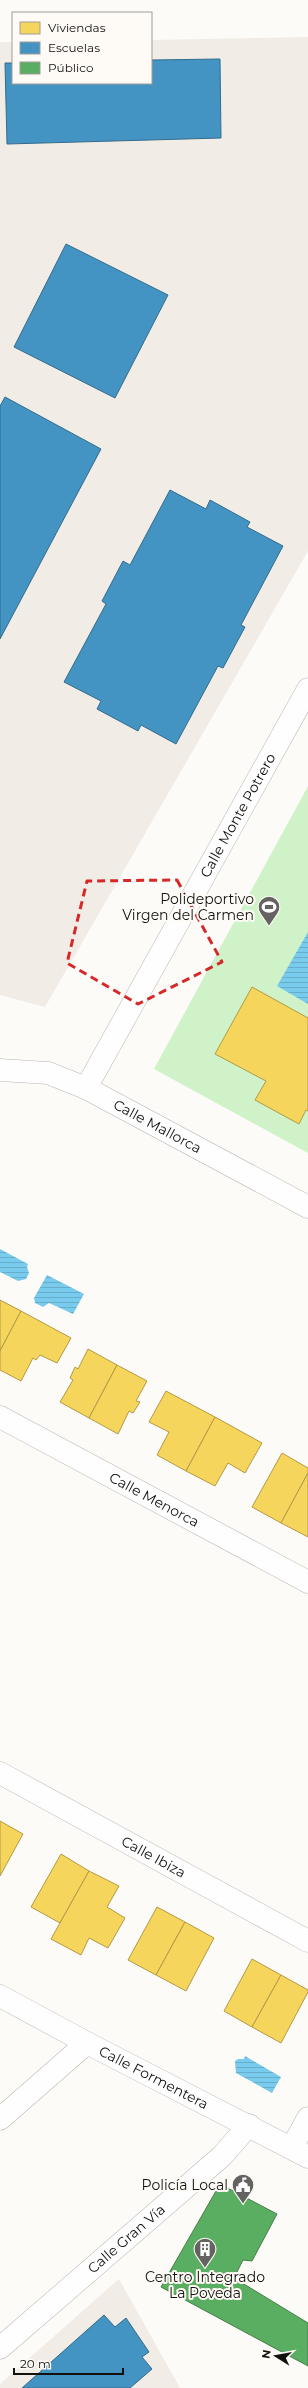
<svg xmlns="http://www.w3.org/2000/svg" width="308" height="2388" viewBox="0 0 308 2388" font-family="Montserrat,sans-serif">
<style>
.built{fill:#f1ece5}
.pitch{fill:#cff2c9}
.water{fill:url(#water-rules)}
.homes{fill:#f6d55c;stroke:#b29a45}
.schools{fill:#4393c3;stroke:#346c8d}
.public{fill:#5aae61;stroke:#447f48}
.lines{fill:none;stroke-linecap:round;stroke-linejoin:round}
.minor-casing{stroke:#b9b7b5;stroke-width:23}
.minor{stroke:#fffefe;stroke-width:22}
.marked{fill:none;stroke:#d62828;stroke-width:3;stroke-dasharray:8 5;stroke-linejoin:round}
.labels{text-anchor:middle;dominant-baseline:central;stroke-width:4;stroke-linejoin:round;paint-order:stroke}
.street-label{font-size:14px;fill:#12110f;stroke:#fefbf7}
.poi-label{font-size:14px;fill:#12110f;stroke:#fefbf7;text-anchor:end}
</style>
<defs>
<pattern id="water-rules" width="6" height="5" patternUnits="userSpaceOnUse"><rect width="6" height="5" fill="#79cbed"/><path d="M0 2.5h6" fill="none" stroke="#68adca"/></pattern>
</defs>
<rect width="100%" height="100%" fill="#fdfbf8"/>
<g class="built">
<path d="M308 37V551L45 1007 0 995V42H13V83H151V40Z"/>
<path d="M119 2279 180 2388H0V2384Z"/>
</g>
<path class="pitch" d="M308 786V1153L154 1069Z"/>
<g class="water">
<path d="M308 932V1004L277 986Z"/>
<path d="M0 1249 28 1264 27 1267 29 1273 26 1279 18 1281 0 1272Z"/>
<path d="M47 1275 84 1294 73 1314 49 1303 43 1307 35 1303 34 1298Z"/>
<path d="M245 2056 281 2077 272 2093 236 2073 235 2061 238 2059H244Z"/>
</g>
<g class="homes">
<path d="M252 987 308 1018V1111L306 1110 299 1124 255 1100 266 1081 215 1054Z"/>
<path d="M0 1300 21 1311 0 1351Z"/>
<path d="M21 1311 71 1338 57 1363 40 1355 36 1360 33 1358 21 1381 0 1370V1351Z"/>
<path d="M88 1349 117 1365 89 1418 60 1402 73 1380 70 1378 75 1367 78 1369Z"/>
<path d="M117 1365 147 1381 136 1401 140 1402 133 1413 129 1411 118 1434 89 1418Z"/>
<path d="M166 1391 215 1417 186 1471 157 1455 169 1432 149 1422Z"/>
<path d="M215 1417 262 1443 245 1473 228 1463 215 1486 186 1471Z"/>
<path d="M282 1453 308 1468V1473L281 1523 252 1507Z"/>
<path d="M308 1473V1537L281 1523Z"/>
<path d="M0 1821 23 1834 0 1876Z"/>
<path d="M61 1854 89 1871 60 1923 31 1907Z"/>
<path d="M89 1871 119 1886 107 1907 125 1918 108 1948 89 1938 81 1955 51 1939Z"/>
<path d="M157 1907 185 1922 156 1975 128 1960Z"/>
<path d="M185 1922 214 1938 186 1991 156 1975Z"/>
<path d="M252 1959 281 1975 252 2027 224 2011Z"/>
<path d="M281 1975 308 1990V1992L281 2043 252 2027Z"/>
</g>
<g class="schools">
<path d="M220 59 221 138 7 144 5 63H13V83H151V60Z"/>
<path d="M66 244 168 295 115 398 14 347Z"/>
<path d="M5 397 101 449 0 639V406Z"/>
<path d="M170 490 206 509 210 500 250 522 247 527 283 546 241 625 245 627 223 668 218 666 176 744 141 725 138 731 97 709 101 701 64 682 106 604 102 601 123 561 130 565Z"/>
<path d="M104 2315 115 2327 126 2318 149 2352 142 2357 152 2369 130 2388H22Z"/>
</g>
<path class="public" d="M220 2184 277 2214 252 2261 243 2260 234 2278 308 2323V2366L161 2287Z"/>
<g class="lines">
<g class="minor-casing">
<g id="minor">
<path id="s1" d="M0 1070 48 1073 86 1088 308 1207"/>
<path id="s2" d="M86 1088 308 689"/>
<path id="s3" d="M0 1417 308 1582"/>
<path id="s4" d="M0 1773 308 1941"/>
<path id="s5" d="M0 1996 87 2043 308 2157"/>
<path d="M0 2119 87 2043"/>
<path d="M292 2147 308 2118"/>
<path id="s6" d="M0 2348 222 2156 249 2125"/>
</g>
</g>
<use href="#minor" class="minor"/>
</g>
<path class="marked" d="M177 880 222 962 138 1004 67 963 87 881Z"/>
<defs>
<g id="stadium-pin" transform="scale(1.15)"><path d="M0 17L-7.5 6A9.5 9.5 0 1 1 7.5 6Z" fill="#646361" stroke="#fefbf7"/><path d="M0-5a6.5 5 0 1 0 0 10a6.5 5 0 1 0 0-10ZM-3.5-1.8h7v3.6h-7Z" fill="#fff"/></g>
<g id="civic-pin" transform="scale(1.15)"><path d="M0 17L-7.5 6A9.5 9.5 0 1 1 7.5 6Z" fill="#646361" stroke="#fefbf7"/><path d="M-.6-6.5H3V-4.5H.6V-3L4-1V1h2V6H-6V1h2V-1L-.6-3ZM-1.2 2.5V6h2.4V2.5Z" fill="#fff"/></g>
<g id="building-pin" transform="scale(1.15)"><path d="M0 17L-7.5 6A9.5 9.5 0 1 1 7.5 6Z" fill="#646361" stroke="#fefbf7"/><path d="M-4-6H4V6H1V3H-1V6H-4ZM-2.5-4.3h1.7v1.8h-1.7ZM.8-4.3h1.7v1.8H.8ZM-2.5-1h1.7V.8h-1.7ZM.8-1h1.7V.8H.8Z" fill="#fff"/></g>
</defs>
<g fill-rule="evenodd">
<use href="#stadium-pin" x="269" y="907"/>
<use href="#civic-pin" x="243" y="2185"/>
<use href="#building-pin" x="205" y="2249"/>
</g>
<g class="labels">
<g class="street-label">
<text stroke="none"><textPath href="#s2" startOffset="312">Calle Monte Potrero</textPath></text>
<text stroke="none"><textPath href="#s1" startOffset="170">Calle Mallorca</textPath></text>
<text stroke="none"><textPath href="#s3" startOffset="175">Calle Menorca</textPath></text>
<text stroke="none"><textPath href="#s4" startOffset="175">Calle Ibiza</textPath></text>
<text stroke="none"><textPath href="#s5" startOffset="174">Calle Formentera</textPath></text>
<text stroke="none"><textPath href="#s6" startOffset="167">Calle Gran Vía</textPath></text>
</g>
<g class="poi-label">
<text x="254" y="899">Polideportivo<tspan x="254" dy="16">Virgen del Carmen</tspan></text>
<text x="228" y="2185">Policía Local</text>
<text x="205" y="2277" text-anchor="middle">Centro Integrado<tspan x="205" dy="16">La Poveda</tspan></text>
</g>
</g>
<rect x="12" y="12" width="140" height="72" fill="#fefbf7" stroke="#a09d9a"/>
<rect x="20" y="22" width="20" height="12" fill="#f6d55c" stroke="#a09d9a"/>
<text x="48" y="32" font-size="12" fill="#12110f">Viviendas</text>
<rect x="20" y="42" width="20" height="12" fill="#4393c3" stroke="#a09d9a"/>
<text x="48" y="52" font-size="12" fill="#12110f">Escuelas</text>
<rect x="20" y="62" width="20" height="12" fill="#5aae61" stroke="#a09d9a"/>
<text x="48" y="72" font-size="12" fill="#12110f">Público</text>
<g transform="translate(276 2356) rotate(281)" stroke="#fefbf7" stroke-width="3" paint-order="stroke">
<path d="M0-3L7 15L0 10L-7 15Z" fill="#12110f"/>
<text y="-6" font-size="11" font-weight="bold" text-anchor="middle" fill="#12110f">N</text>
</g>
<path d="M14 2368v6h109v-6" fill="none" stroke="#12110f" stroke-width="2"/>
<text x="20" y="2368" font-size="12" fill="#12110f" stroke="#fefbf7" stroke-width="3" paint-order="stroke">20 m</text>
</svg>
